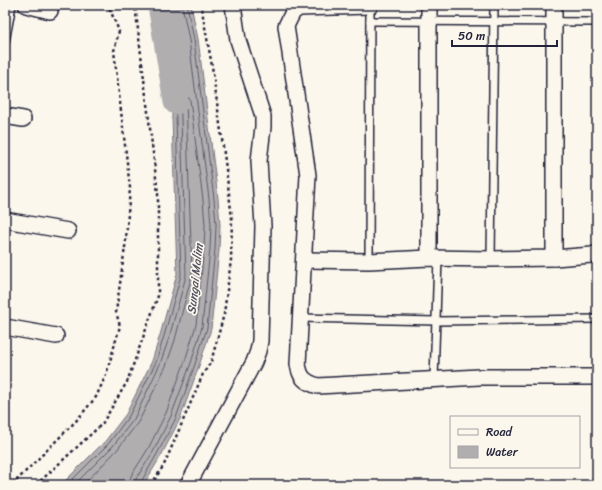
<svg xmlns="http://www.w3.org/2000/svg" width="602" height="490" viewBox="0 0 602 490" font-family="Sriracha,sans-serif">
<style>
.water{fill:#b1aeb0;stroke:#787681}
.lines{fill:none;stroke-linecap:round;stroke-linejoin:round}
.shore{stroke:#5b5a6a;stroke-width:1}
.river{stroke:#b1aeb0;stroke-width:25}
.service-casing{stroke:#22223b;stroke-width:10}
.minor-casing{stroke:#22223b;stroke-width:18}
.path{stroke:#22223b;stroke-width:2.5;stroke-dasharray:3 3;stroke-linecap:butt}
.service{stroke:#fbf7ec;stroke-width:7}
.minor{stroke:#fbf7ec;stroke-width:15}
.labels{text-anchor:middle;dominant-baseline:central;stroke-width:3.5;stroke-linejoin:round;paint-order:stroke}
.water-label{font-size:12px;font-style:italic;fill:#545364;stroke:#fbf7ec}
</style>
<rect width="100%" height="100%" fill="#fbf7ec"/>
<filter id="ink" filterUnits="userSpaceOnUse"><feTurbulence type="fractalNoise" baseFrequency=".025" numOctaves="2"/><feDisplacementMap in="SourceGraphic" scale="8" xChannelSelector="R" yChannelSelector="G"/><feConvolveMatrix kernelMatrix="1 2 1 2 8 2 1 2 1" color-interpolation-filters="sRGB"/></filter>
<g filter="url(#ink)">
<path class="water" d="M159 5H191L198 39 218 198 220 225 219 250 211 329 199 366 180 419 161 456 144 484 143 485H61L106 440 126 414 152 361 160 335 177 274 170 55Z"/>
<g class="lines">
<g class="shore">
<path d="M67 485 109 443 129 416 156 362 164 336 181 275 174 55 163 5"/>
<path d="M74 485 113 446 134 419 160 364 169 338 186 276 179 55 168 5"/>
<path d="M83 485 117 450 139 421 166 366 175 340 191 278 192 273 186 100 187 98H189L190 100 203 200 205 225 204 249 196 325 185 361 166 413 148 449 131 476 129 485"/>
<path d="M135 485 136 479 153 452 171 416 191 363 202 327 210 249 211 225 209 199 189 40 182 5"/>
<path d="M140 485 141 482 157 454 176 418 195 364 207 328 215 249 216 225 214 199 194 40 187 5"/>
</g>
<path class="river" d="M160 5 176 102"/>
<g class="service-casing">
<g id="service">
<path d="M370 21 597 22"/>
<path d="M5 42 12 5"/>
<path d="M491 259 494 5"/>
<path d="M369 261 370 5"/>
<path d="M301 318 436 321 597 319"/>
<path d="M434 379 438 258"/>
</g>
</g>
<g class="minor-casing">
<g id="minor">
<path d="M26 5 50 11"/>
<path d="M554 5V258"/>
<path d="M370 6 299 8 293 12 286 26 308 175 298 364C300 378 305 382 318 386L479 377H597"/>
<path d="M5 116 23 119"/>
<path d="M5 220 68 231"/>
<path d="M429 258V5"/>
<path d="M304 260 369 261 429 258 491 259 554 258 592 255 597 253"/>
<path d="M5 327 56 336"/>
<path d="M188 485 254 362 258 351 260 341 263 226 259 161 263 127V116L238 40 233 5"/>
</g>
</g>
<g class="path">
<path d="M12 485 76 421 96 397 106 375 120 326 116 312 126 240 130 188 114 51 119 31 108 5"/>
<path d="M36 485 102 424 127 382 158 296V194L135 5"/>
<path d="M151 485 164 465 203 374 211 362 224 314 231 260 232 218 225 161 212 66 201 5"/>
</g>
<use href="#service" class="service"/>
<use href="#minor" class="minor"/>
</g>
</g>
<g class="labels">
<g class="water-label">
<text transform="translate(195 279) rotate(-84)">Sungai Malim</text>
</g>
</g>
<rect width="602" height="490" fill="none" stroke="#fbf7ec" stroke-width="20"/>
<rect x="10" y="10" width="582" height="470" fill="none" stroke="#22223b" stroke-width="1.5" filter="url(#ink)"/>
<rect x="450" y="416" width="130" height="52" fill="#fbf7ec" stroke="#a4a2a5"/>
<rect x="458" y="429" width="20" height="6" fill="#fbf7ec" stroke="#a4a2a5"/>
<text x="486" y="436" font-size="12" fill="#22223b">Road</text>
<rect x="458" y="446" width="20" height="12" fill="#b1aeb0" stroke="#a4a2a5"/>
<text x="486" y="456" font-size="12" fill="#22223b">Water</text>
<path d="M452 40v6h105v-6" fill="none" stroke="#22223b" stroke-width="2"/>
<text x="458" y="40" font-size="12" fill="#22223b" stroke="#fbf7ec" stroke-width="3" paint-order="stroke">50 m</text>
</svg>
